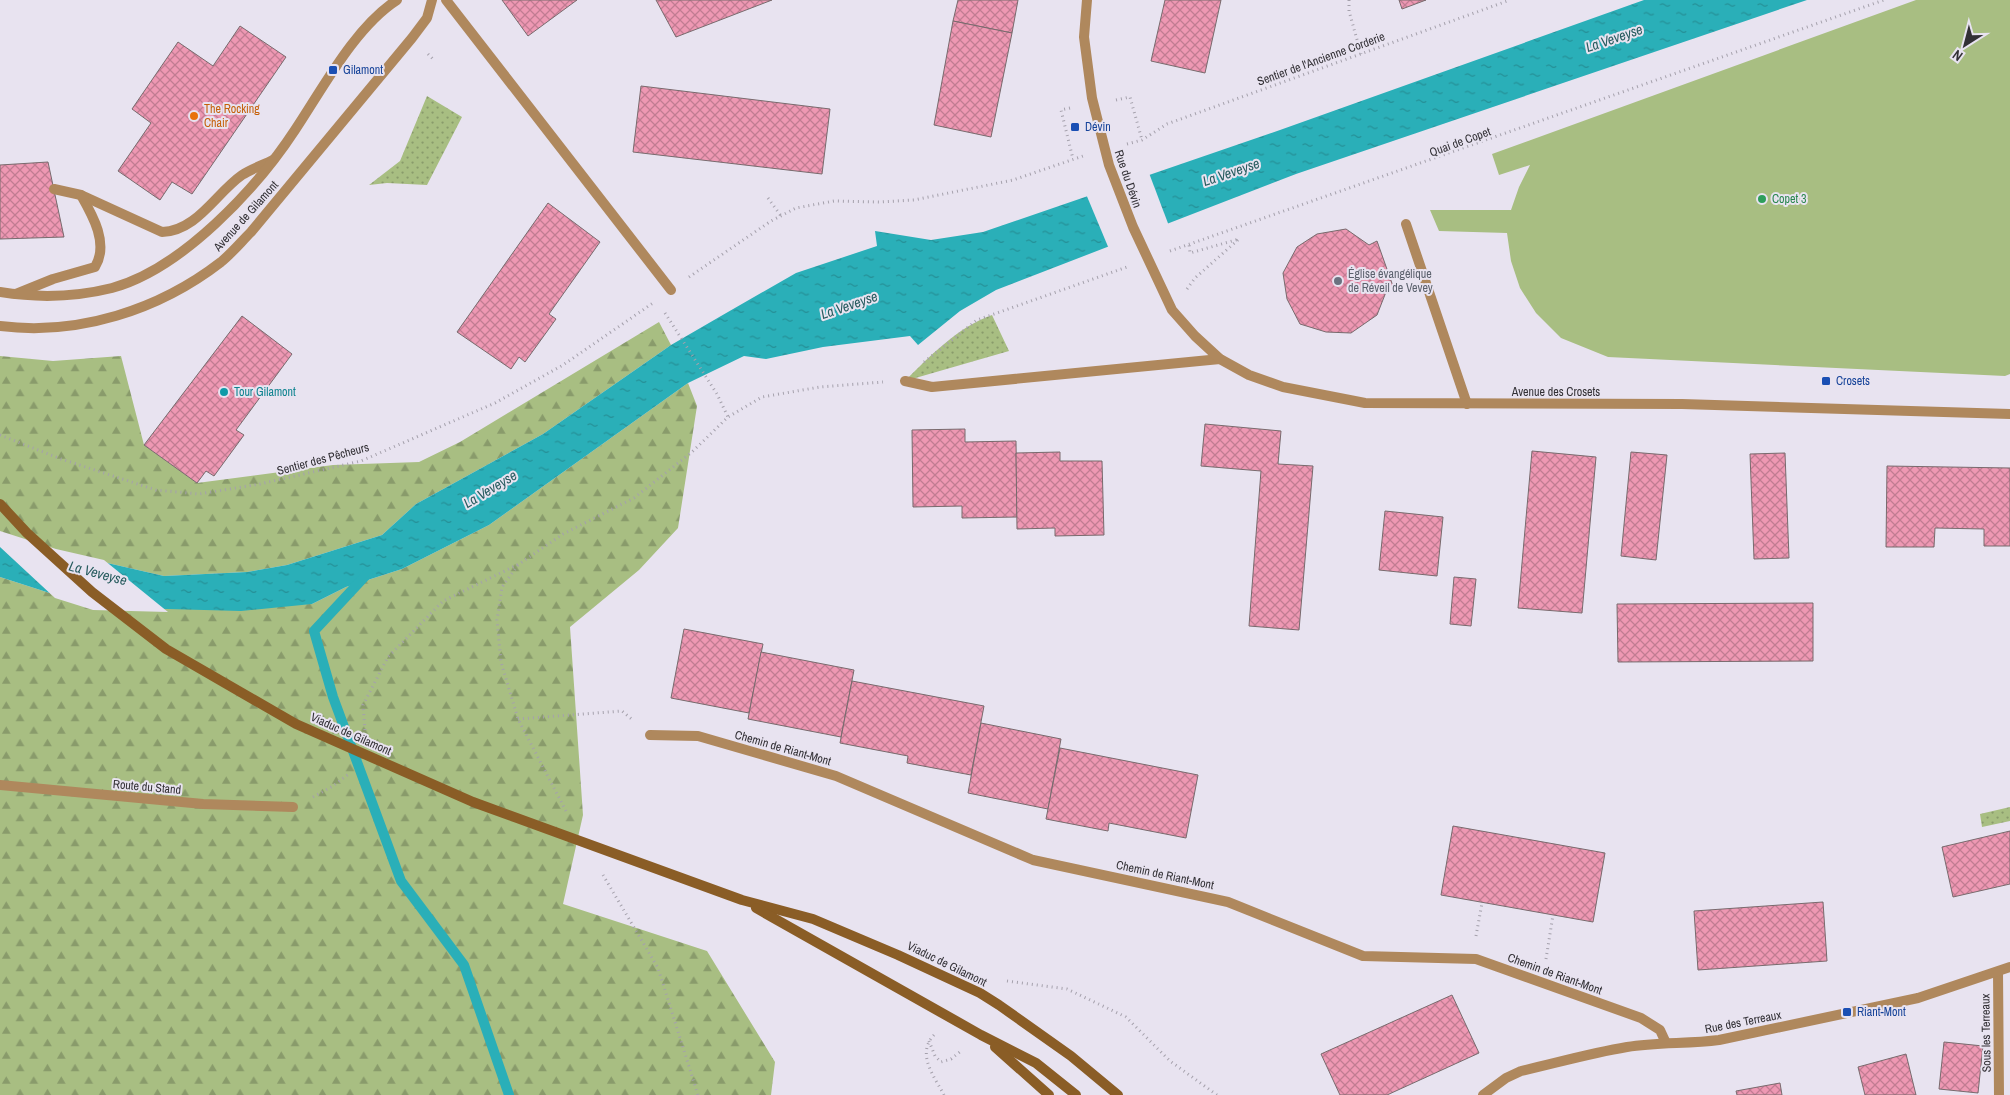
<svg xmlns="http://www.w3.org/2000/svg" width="2010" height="1095" viewBox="0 0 2010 1095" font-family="'Archivo Narrow',sans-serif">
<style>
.grass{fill:#a8be82}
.forest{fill:url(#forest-firs)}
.park{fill:url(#park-dots)}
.water{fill:url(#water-ripples)}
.pier{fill:#e8e3f0}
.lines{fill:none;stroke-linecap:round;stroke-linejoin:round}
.stream{stroke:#2aafb8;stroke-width:10}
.building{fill:url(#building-cross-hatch);stroke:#786a6d}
.path{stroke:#a5a1ac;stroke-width:3;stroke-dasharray:1 4;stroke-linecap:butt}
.service{stroke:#af885d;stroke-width:10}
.minor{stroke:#af885d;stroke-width:10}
.tertiary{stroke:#af885d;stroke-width:10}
.secondary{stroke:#8a5d26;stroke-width:10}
.transit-dot{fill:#1a4fb4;stroke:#e8e3f0;stroke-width:2}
.food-dot{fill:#e8710a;stroke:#e8e3f0;stroke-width:2}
.leisure-dot{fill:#2e9e5b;stroke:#e8e3f0;stroke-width:2}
.worship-dot{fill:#6b7280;stroke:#e8e3f0;stroke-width:2}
.culture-dot{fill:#0f9aa8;stroke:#e8e3f0;stroke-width:2}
.labels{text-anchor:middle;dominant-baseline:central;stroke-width:4;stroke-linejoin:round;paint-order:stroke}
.street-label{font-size:12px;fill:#323035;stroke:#e8e3f0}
.transit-label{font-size:12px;fill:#164399;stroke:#e8e3f0;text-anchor:start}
.food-label{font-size:12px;fill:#c56008;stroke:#e8e3f0;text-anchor:start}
.leisure-label{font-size:12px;fill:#27864d;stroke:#e8e3f0;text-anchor:start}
.worship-label{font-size:12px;fill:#5b616d;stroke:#e8e3f0;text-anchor:start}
.culture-label{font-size:12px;fill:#0d838f;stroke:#e8e3f0;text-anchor:start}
.water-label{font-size:14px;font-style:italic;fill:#285c5f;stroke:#e8e3f0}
</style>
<defs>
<pattern id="forest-firs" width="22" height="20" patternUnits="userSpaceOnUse" patternTransform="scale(1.25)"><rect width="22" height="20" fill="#a8be82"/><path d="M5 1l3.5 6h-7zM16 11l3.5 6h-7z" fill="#899b6b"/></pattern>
<pattern id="park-dots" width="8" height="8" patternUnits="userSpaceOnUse" patternTransform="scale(1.25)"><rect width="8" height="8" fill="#a8be82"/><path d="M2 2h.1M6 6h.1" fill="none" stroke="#899b6b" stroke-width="1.8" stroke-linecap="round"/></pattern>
<pattern id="water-ripples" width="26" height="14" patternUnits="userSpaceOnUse" patternTransform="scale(1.25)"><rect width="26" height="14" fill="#2aafb8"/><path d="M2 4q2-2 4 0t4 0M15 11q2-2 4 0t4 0" fill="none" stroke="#258f96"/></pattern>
<pattern id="building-cross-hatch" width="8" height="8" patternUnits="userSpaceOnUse" patternTransform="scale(1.25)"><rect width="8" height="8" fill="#ee98b3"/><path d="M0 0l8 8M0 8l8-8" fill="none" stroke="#c17c92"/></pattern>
</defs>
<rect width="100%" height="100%" fill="#e8e3f0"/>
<path class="grass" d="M1916 0H2010V374L2005 376 1608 357 1561 338 1536 313 1520 288 1511 261 1507 233 1439 231 1430 210H1511L1519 187 1530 165 1499 175 1492 154Z"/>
<g class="forest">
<path d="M659 322 671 345 543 434 416 504 382 535 287 565 247 572 164 576 55 551 0 533V356L53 361 121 356 144 445 197 483 333 465 419 462 460 442Z"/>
<path d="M688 383 697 406 678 528 639 570 570 627 583 815 563 904 707 951 775 1062 771 1095H0V577L93 607 312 604 346 587 402 569 489 525Z"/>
</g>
<g class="park">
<path d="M427 96 462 117 427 185 387 183 369 185 400 161Z"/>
<path d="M992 315 1009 351 905 381C930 356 958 327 992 315Z"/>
<path d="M2010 807V821L1982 827 1980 814Z"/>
</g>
<path class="water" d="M1644 0H1807L1296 174 996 290 960 311 918 345 910 336 823 347 766 359 744 356 688 383 489 525 402 569 346 587 312 604 241 611 93 607 0 577V533L55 551 164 576 247 572 287 565 382 535 416 504 543 434 671 345 721 316 796 273 877 246 875 231 931 240 983 232 1280 130Z"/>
<g class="pier">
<path d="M1149 173 1169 226 1109 249 1086 194Z"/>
<path d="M0 531 56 549 104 560 168 612 93 610 55 598 0 547Z"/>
</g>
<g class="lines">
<path class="stream" d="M368 573 314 631 333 697 401 881 464 965 509 1095"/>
</g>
<g class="building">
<path d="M502 0H577L528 36Z"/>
<path d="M656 0H772L676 37Z"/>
<path d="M958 0H1018L1012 33 953 21Z"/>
<path d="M1165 0H1221L1205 73 1151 61Z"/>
<path d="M1399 0H1426L1402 9Z"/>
<path d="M953 21 1012 33 991 137 934 125Z"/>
<path d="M240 26 286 57 192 194 172 182 160 200 118 171 151 123 132 109 178 42 213 66Z"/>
<path d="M641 86 830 109 822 174 633 152Z"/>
<path d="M48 162 64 237 0 239V165Z"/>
<path d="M548 203 600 242 549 314 556 319 525 362 519 357 511 369 457 332Z"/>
<path d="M1346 229 1369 245 1377 241 1394 289 1386 292 1377 315 1351 333 1326 332 1300 324 1287 299 1283 273 1297 247 1317 234Z"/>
<path d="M242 316 292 354 236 430 244 435 214 476 206 471 197 483 144 445Z"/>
<path d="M1205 424 1281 431 1278 464 1313 466 1299 630 1249 626 1261 471 1201 466Z"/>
<path d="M965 429V442L1016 441 1017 517 962 518V506L913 507 912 430Z"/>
<path d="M1532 451 1596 457 1582 613 1518 608Z"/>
<path d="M1060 452V461H1102L1104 535 1055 536V528L1017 529 1016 453Z"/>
<path d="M1631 452 1667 455 1656 560 1621 556Z"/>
<path d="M1785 453 1789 558 1754 559 1750 454Z"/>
<path d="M1887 466 2010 468V546H1984V529L1935 528 1934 547H1886Z"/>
<path d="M1385 511 1443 517 1437 576 1379 570Z"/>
<path d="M1454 577 1476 579 1471 626 1450 624Z"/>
<path d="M1813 603V661L1618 662 1617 604Z"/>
<path d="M684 629 763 644 749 713 671 698Z"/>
<path d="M761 652 854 670 841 737 748 719Z"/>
<path d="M852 681 984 706 971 775 907 763 908 756 840 743Z"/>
<path d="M981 723 1061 739 1048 809 968 793Z"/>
<path d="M1060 748 1198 775 1186 838 1109 823 1108 831 1046 819Z"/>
<path d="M1453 826 1605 853 1593 922 1441 895Z"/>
<path d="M2010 831V884L1953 897 1942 847Z"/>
<path d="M1823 902 1827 961 1698 970 1694 911Z"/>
<path d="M1452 995 1479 1053 1387 1095H1340L1321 1054Z"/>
<path d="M1944 1042 1983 1046 1978 1093 1939 1089Z"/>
<path d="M1906 1054 1916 1095H1865L1858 1067Z"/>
<path d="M1780 1083 1782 1095H1737L1736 1091Z"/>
</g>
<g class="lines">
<g class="path">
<path d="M1349 0V11L1361 54"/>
<path d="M428 54 433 59"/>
<path d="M1116 100 1130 97 1142 140"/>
<path d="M1070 108 1061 110 1073 159"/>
<path d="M1127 144 1142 140 1167 124 1510 0"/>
<path d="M768 198 781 216"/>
<path d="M1170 251 1884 0"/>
<path d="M689 277 771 221 796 208 834 201 879 202 914 200 1013 180 1083 156"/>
<path d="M1187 289 1195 278 1239 239 1190 253 1189 244"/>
<path d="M665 313 717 394 728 417"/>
<path d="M924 362 977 320 1127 267"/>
<path d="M0 435 61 459 156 490 199 494 260 484 361 461 495 403 563 365 653 303"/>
<path d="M518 565 502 587 497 620 501 662 518 719 566 811"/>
<path d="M518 719 622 711 634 721"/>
<path d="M365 730 363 705 388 657 443 601 519 564 563 534 634 498 692 452 728 417 762 397 820 387 883 382"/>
<path d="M313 797 333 786 350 773"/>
<path d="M603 875 658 968 698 1095"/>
<path d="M1476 936 1482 903"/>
<path d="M1546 959 1553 915"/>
<path d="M1007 981 1067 989 1126 1017 1170 1061 1217 1095"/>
<path d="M934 1035C916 1054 934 1076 944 1095"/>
<path d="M929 1041 935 1056 941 1062 951 1059 961 1051"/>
</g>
<g class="service">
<path d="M54 189 81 195 162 232C197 231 216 193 242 175 251 169 263 165 273 160"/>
<path d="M1406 224 1467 404"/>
<path d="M16 294 53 279 95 267C109 244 93 216 81 195"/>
<path d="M905 381 932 387 1220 359"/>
<path d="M0 785 203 804 293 807"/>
<path d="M1998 972 1999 1095"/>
</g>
<g class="minor">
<path d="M446 0 671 290"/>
<path d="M650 735 698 736 836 776 1033 860 1228 902 1363 956 1476 959 1641 1018 1660 1030 1666 1043"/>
</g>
<g class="tertiary">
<path d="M1087 0 1084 37 1092 98 1109 165 1133 227 1172 310 1195 336 1220 359 1249 375 1283 387 1365 403 1682 404 2010 414"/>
<path d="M0 292C37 298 76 297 112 288 182 269 257 188 295 130 323 88 355 27 397 0"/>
<path d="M0 326C78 336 159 310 221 262 232 253 241 242 251 232L412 38 427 18 432 0"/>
<path d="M1483 1095 1506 1078 1521 1071C1556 1063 1591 1053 1627 1047 1657 1042 1688 1044 1719 1040L1918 998 2010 967"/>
</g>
<g class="secondary">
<path d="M0 504 27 533 92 592 166 649 296 724 473 802 742 900 813 919 898 955 980 993 999 1005 1071 1056 1118 1095"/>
<path d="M756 908 981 1035 1036 1063 1076 1095"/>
<path d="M995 1047 1049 1095"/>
</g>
</g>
<g class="transit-dot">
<rect x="328" y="65" width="10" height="10" rx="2.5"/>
<rect x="1070" y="122" width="10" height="10" rx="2.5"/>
<rect x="1821" y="376" width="10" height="10" rx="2.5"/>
<rect x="1842" y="1007" width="10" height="10" rx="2.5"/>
</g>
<circle class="food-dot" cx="194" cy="116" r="5"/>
<circle class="leisure-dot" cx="1762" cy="199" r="5"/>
<circle class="worship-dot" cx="1338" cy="281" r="5"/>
<circle class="culture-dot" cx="224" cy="392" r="5"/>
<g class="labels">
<g class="street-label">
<text transform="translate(1321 59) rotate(-20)">Sentier de l'Ancienne Corderie</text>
<text transform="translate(1460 142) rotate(-20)">Quai de Copet</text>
<text transform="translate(1128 179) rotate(71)">Rue du Dévin</text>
<text transform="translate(246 216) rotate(-48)">Avenue de Gilamont</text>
<text x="1556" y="392">Avenue des Crosets</text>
<text transform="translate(323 459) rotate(-15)">Sentier des Pêcheurs</text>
<text transform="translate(351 734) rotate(24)">Viaduc de Gilamont</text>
<text transform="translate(783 748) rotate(16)">Chemin de Riant-Mont</text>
<text transform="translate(147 787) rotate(5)">Route du Stand</text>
<text transform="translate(1165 875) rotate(12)">Chemin de Riant-Mont</text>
<text transform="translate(947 964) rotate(26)">Viaduc de Gilamont</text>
<text transform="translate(1555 974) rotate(20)">Chemin de Riant-Mont</text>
<text transform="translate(1743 1022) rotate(-11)">Rue des Terreaux</text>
<text transform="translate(1986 1033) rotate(-91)">Sous les Terreaux</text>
</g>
<g class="transit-label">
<text x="343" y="70">Gilamont</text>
<text x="1085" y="127">Dévin</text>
<text x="1836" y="381">Crosets</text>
<text x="1857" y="1012">Riant-Mont</text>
</g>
<g class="food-label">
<text x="204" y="109">The Rocking<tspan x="204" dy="14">Chair</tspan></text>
</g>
<g class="leisure-label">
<text x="1772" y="199">Copet 3</text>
</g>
<g class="worship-label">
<text x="1348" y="274">Église évangélique<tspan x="1348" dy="14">de Réveil de Vevey</tspan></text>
</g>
<g class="culture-label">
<text x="234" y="392">Tour Gilamont</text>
</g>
<g class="water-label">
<text transform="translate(1614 38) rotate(-19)">La Veveyse</text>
<text transform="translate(1231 172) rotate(-19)">La Veveyse</text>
<text transform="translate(849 305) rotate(-19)">La Veveyse</text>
<text transform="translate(490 489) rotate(-31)">La Veveyse</text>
<text transform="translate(98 573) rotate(15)">La Veveyse</text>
</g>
</g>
<g transform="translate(1965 45) rotate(216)" stroke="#e8e3f0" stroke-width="4" paint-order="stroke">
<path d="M0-4L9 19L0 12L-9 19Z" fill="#323035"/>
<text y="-8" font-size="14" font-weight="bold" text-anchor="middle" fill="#323035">N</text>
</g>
</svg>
